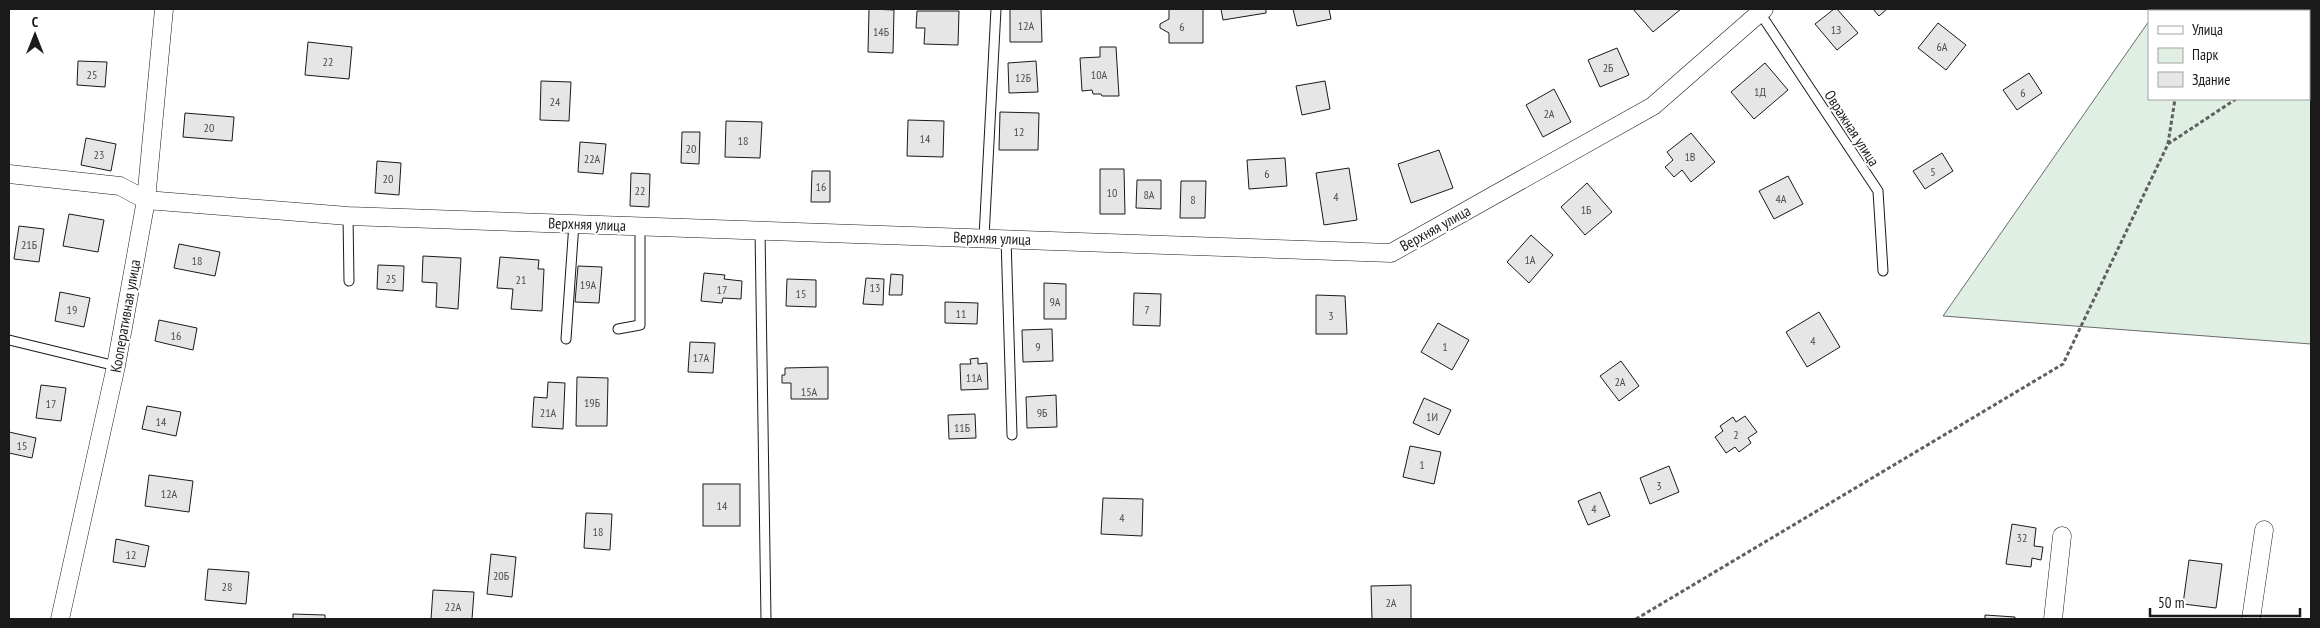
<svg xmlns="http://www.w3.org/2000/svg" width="2320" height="628" viewBox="0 0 2320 628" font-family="'PT Sans Narrow',sans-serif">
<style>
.green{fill:#e0efe3;stroke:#6a6a6a}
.building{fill:#e6e6e6;stroke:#1a1a1a}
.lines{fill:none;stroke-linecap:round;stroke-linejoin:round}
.service-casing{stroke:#1a1a1a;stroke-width:11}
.minor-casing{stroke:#1a1a1a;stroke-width:19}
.path{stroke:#5f5f5f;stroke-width:3;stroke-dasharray:4 2.5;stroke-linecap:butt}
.service{stroke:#fff;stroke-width:9}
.minor{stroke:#fff;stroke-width:18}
.labels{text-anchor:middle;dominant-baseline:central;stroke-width:4;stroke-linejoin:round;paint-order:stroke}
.number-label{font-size:12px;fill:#4d4d4d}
.street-label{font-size:15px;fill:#1a1a1a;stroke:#fff}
</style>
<rect width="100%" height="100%" fill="#fff"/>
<path class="green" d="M2157 9H2311V344L1943 316 2149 21V99H2309V11H2155Z"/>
<g class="building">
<path d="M869 9 894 10 893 53 868 52Z"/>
<path d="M1010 9H1041L1042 42H1010Z"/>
<path d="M1169 9H1203V43H1169V33L1160 28V24L1169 19Z"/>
<path d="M1221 9H1266V13L1223 20Z"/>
<path d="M1293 9H1329L1331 19 1297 26Z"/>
<path d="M1633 9H1681L1653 32Z"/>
<path d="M1834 9H1837L1858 33 1837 50 1815 24Z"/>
<path d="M1873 9H1887L1879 16Z"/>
<path d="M917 11H959L958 45 924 44 925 28H916Z"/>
<path d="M1938 23 1966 45 1946 70 1918 48Z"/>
<path d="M308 42 352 47 349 79 305 75Z"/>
<path d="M1100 47H1116L1119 96H1102L1101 94H1093L1092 90 1082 91 1080 58 1100 57Z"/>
<path d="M1617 48 1629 75 1600 87 1588 60Z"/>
<path d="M78 61 107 62 105 87 77 85Z"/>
<path d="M1036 61 1038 92 1009 93 1008 63Z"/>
<path d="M1765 63 1788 90 1754 119 1731 92Z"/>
<path d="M2029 73 2042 93 2017 110 2003 90Z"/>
<path d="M541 81 571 82 569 121 540 120Z"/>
<path d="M1325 81 1330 109 1302 115 1296 86Z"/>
<path d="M1554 89 1571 122 1543 137 1526 105Z"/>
<path d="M1000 112 1039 113 1038 150H999Z"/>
<path d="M185 113 234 117 232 141 183 137Z"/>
<path d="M908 120 944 121 943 157 907 156Z"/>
<path d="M726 121 762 122 760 158 725 157Z"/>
<path d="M682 132H700L699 164 681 163Z"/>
<path d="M1691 133 1715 162 1691 182 1682 170 1674 177 1665 167 1673 160 1667 152Z"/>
<path d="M86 138 116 144 111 171 81 165Z"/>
<path d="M580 142 606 144 603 174 578 172Z"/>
<path d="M1439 150 1453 188 1411 203 1398 164Z"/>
<path d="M1942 153 1953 171 1925 189 1913 171Z"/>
<path d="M1285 158 1287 186 1249 189 1247 160Z"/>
<path d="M377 161 401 163 399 195 375 193Z"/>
<path d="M1349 168 1357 220 1324 225 1316 173Z"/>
<path d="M1100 169H1124L1125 214H1100Z"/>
<path d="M812 171H830V202H811Z"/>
<path d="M631 173 650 174 649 207 630 206Z"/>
<path d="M1788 176 1803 204 1774 219 1759 191Z"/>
<path d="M1137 180H1161V209L1136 208Z"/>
<path d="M1181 181H1206L1205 218H1180Z"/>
<path d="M1587 183 1612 212 1585 235 1561 207Z"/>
<path d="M69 214 104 220 98 252 63 246Z"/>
<path d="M19 226 44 229 39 262 14 259Z"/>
<path d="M1531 235 1553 255 1529 283 1507 262Z"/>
<path d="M179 244 220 252 215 276 174 268Z"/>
<path d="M423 256 461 258 458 309 436 307 437 283 422 282Z"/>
<path d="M500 257 539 260 538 269H544L542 311 511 309 513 289 497 288Z"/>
<path d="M378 265 404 266 403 291 377 289Z"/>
<path d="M578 266 602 267 599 303 575 302Z"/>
<path d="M704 273 725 275 724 279 742 281 741 299 723 298 722 303 701 301Z"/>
<path d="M891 274 903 275 902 295H889Z"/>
<path d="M866 278 884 279 883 305 863 304Z"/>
<path d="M787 279 816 280V307L786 306Z"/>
<path d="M1044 283 1066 284V319H1044Z"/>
<path d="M60 292 90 298 84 327 55 321Z"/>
<path d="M1134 293 1161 294 1160 326 1133 325Z"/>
<path d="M1316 295 1345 296 1347 334H1316Z"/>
<path d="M945 302 978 303 977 324 945 323Z"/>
<path d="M1819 312 1840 347 1807 367 1786 332Z"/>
<path d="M159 320 197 328 193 350 155 341Z"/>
<path d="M1438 323 1469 340 1452 370 1421 352Z"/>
<path d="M1052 329 1053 361 1023 362 1022 330Z"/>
<path d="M690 342 715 343 713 373 688 372Z"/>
<path d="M978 358V364L987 363 988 389 961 390 960 364H971L970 359Z"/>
<path d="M1621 361 1639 386 1619 401 1600 376Z"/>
<path d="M828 367V399H791V383H782V375H785V368Z"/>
<path d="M577 377 608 378 607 426H576Z"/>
<path d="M548 382 565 383 563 429 532 427 534 397 547 398Z"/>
<path d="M41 385 66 388 61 421 36 418Z"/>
<path d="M1056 395 1057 427 1027 428 1026 397Z"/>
<path d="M1424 398 1451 410 1439 435 1413 423Z"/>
<path d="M147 406 181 412 176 436 142 429Z"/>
<path d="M975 414 976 438 949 439 948 415Z"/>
<path d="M1745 416 1757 432 1748 438 1751 443 1739 452 1735 447 1726 453 1715 437 1723 431 1720 426 1733 417 1736 422Z"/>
<path d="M9 432 36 438 32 458 9 453Z"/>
<path d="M1410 446 1441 452 1434 484 1403 477Z"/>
<path d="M1669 466 1679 492 1650 504 1640 478Z"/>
<path d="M149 475 193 481 189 512 145 506Z"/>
<rect x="703" y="484" width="37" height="42"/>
<path d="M1600 492 1610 516 1588 525 1578 501Z"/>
<path d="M1103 498 1143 499 1142 536 1101 534Z"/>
<path d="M586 513 612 514 610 550 584 548Z"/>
<path d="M2012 524 2036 528 2034 546 2043 547 2041 560 2032 558 2031 567 2006 564Z"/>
<path d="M116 539 149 546 145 567 113 562Z"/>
<path d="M491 554 516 557 512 597 487 594Z"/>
<path d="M2189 560 2222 564 2216 608 2183 604Z"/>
<path d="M208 569 249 572 246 604 205 600Z"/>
<path d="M1411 585V619H1372L1371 586Z"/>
<path d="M433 590 474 592 472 619H431Z"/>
<path d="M293 614 325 615V619H293Z"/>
<path d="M1985 615 2015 617V619H1985Z"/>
</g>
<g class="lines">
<g class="service-casing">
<g id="service">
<path d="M1760 13 1878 191 1883 271"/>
<path d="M348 216 349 281"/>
<path d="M760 230 766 619"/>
<path d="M984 237 996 9"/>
<path d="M1006 238 1012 435"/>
<path d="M618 329 640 325V225"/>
<path d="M566 339 574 223"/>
<path d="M9 340 116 366"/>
</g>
</g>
<g class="minor-casing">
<g id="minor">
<path d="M9 174 120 186 146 200 348 216 1391 253 1653 106 1764 9"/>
<path d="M60 619 116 366 146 200 164 9"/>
<path d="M2053 619 2062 536"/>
<path d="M2251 619 2264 530"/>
</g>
</g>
<g class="path">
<path d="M2174 9V11"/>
<path d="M2204 11 2205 9"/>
<path d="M2309 50 2311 48"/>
<path d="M2168 144 2175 99"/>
<path d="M1636 619 2063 364 2168 144 2236 99"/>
</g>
<use href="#service" class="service"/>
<use href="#minor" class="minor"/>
</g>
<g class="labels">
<g class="number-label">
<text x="1026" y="25">12А</text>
<text x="1182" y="26">6</text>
<text x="1836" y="29">1З</text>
<text x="881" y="31">14Б</text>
<text x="1942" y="46">6А</text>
<text x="328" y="61">22</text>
<text x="1608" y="67">2Б</text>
<text x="92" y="74">25</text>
<text x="1099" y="74">10А</text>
<text x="1023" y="77">12Б</text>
<text x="1760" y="91">1Д</text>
<text x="2023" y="92">6</text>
<text x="555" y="101">24</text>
<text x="1549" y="113">2А</text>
<text x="209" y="127">20</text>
<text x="1019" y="131">12</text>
<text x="925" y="138">14</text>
<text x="743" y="140">18</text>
<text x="691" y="148">20</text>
<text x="99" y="154">23</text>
<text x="1690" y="156">1В</text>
<text x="592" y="158">22А</text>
<text x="1933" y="171">5</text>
<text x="1267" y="173">6</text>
<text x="388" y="178">20</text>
<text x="821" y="186">16</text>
<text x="640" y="190">22</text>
<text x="1112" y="192">10</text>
<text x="1149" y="194">8А</text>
<text x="1336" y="196">4</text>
<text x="1781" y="198">4А</text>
<text x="1193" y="199">8</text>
<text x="1586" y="209">1Б</text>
<text x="29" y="244">21Б</text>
<text x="1530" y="259">1А</text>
<text x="197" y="260">18</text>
<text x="391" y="278">25</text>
<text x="521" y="279">21</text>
<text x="588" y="284">19А</text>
<text x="875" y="287">13</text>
<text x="722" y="289">17</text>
<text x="801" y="293">15</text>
<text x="1055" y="301">9А</text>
<text x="72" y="309">19</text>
<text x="1147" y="309">7</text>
<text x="961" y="313">11</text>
<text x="1331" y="315">3</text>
<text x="176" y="335">16</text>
<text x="1813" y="340">4</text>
<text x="1038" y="346">9</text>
<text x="1445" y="346">1</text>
<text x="701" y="357">17А</text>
<text x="974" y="377">11А</text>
<text x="1620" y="381">2А</text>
<text x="809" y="391">15А</text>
<text x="592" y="402">19Б</text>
<text x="51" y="403">17</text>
<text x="548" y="412">21А</text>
<text x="1042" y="412">9Б</text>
<text x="1432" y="416">1И</text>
<text x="161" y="421">14</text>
<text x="962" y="427">11Б</text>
<text x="1736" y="434">2</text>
<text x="22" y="445">15</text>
<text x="1422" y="464">1</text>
<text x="1659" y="485">3</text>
<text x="169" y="493">12А</text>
<text x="722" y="505">14</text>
<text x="1594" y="508">4</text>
<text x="1122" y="517">4</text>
<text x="598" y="531">18</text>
<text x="2022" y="537">32</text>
<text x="131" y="554">12</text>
<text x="501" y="575">20Б</text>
<text x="227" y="586">28</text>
<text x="1391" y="602">2А</text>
<text x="453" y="606">22А</text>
</g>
<g class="street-label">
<text transform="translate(1852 128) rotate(57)">Овражная улица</text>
<text transform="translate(587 224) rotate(2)">Верхняя улица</text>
<text transform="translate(1435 228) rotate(-29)">Верхняя улица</text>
<text transform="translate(992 238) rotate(2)">Верхняя улица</text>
<text transform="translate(125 316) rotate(-80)">Кооперативная улица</text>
</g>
</g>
<rect width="2320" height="628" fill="none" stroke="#1a1a1a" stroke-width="20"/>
<rect x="2148" y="10" width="162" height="90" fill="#ffffff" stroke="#a3a3a3"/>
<rect x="2158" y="26" width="25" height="8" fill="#ffffff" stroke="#a3a3a3"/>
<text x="2192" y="35" font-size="15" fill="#1a1a1a">Улица</text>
<rect x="2158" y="48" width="25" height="15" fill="#e0efe3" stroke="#a3a3a3"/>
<text x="2192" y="60" font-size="15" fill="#1a1a1a">Парк</text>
<rect x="2158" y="72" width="25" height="15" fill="#e6e6e6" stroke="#a3a3a3"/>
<text x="2192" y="85" font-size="15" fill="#1a1a1a">Здание</text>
<g transform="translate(35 35)" stroke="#ffffff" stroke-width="4" paint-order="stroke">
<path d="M0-4L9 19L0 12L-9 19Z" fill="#1a1a1a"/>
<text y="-8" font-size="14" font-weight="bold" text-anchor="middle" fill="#1a1a1a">С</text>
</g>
<path d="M2150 608v8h150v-8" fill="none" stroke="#1a1a1a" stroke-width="2.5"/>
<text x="2158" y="608" font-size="15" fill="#1a1a1a" stroke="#ffffff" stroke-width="4" paint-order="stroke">50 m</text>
</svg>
